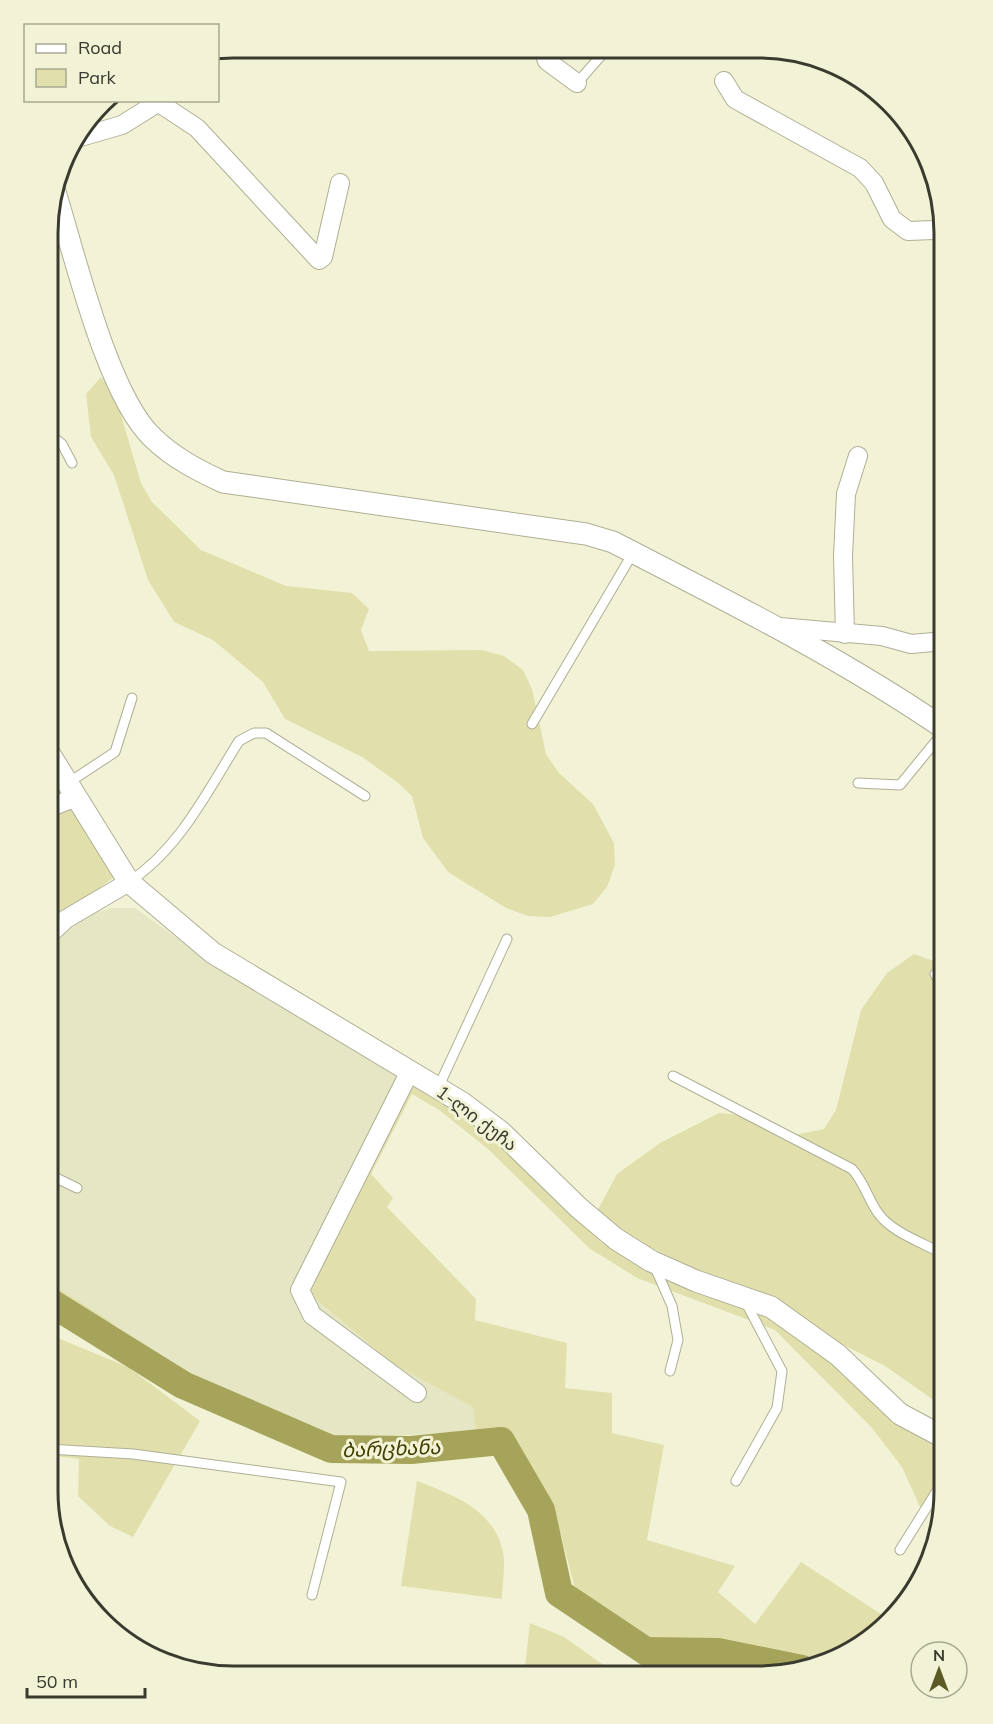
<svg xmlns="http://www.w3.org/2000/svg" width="993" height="1724" viewBox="0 0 993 1724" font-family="Mulish,'Noto Sans Georgian',sans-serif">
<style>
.built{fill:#e5e6c3}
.green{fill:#e1e0ac}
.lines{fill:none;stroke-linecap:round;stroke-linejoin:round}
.river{stroke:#a6a45b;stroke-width:28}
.service-casing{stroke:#afaf95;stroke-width:11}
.minor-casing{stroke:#afaf95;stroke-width:20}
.tertiary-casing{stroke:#afaf95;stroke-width:23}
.service{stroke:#fff;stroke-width:9}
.minor{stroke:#fff;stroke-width:18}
.tertiary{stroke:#fff;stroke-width:21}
.labels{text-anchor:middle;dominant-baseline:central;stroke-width:6;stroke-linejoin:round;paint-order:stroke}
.street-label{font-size:18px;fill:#3a3a2f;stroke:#f2f3d6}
.water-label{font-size:20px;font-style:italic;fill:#3f3d00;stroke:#f2f3d6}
.rim{fill:none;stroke:#3a3a2f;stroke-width:3}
</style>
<rect width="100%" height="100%" fill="#f2f3d6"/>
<path class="built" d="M112 908H135L199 954 401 1072 295 1282 396 1366 474 1407 476 1431 334 1439 188 1372 48 1283 49 949 86 915Z"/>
<g class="green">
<path d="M101 377 115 395 141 483 152 502 201 550 286 586 352 593 369 609 361 630 369 651 482 650 504 656 523 670 532 689 546 754 559 773 593 804 614 843 615 865 607 887 593 904 550 917 528 916 506 908 448 872 423 838 412 796 397 782 362 757 285 719 263 682 213 640 174 622 148 580 114 475 91 437 86 394Z"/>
<path d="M49 770 114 877 49 925Z"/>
<path d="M914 954 945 965V1408L885 1366 650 1247 596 1213 617 1174 660 1143 719 1113 740 1115 790 1136 824 1129 836 1110 861 1010 887 973Z"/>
<path d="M414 1081 501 1140 601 1242 642 1266 769 1315 945 1447 942 1513 920 1507 902 1467 872 1428 775 1330 637 1278 589 1248 488 1149 439 1110 412 1094 371 1174 393 1198 387 1207 476 1299 475 1320 567 1343 565 1388 612 1393V1433L664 1445 647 1540 735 1566 718 1592 755 1624 801 1562 890 1620 872 1638 828 1661 714 1644 648 1643 599 1612 574 1585 560 1531 515 1443 502 1431H476L473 1407 396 1366 307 1292Z"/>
<path d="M48 1283 58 1288 119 1327 48 1293Z"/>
<path d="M48 1334 128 1367 200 1421 133 1537 110 1526 78 1496 79 1459 48 1455Z"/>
<path d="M417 1481C453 1495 494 1509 503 1552 506 1566 502 1584 502 1599L401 1586Z"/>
<path d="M530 1623 564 1637 619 1676 524 1675Z"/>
</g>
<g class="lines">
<g class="river">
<path d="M48 1301 183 1385 331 1449 411 1450 501 1441 541 1510 559 1593 683 1676"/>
<path d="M646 1651 718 1652 802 1669"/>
</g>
<g class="service-casing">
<g id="service">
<path d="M577 83 606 50"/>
<path d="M49 441 57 440 62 444 72 463"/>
<path d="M532 724 633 553"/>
<path d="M68 783 115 752 132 698"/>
<path d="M858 783 900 785 945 730"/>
<path d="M129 882C180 848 207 792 239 741L254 733H266L365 796"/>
<path d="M935 974 945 991"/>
<path d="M673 1076 852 1169C864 1182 868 1199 878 1213 892 1233 924 1243 945 1255"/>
<path d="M438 1088 507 939"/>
<path d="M48 1174 77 1188"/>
<path d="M654 1265 672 1306 678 1340 670 1371"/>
<path d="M48 1449 133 1454 341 1482 312 1595"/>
<path d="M736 1481 777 1408 782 1371 745 1301"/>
<path d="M900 1550 945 1478"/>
</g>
</g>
<g class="minor-casing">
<g id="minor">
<path d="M543 50 547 61 577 83"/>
<path d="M724 81 735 99 860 168 874 183 892 219 908 231 934 230 943 224"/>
<path d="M159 103 197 128 319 260 323 257 340 183"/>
<path d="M77 138 122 125 162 100"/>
<path d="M780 627 882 636 911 644 945 641"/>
<path d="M845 634 843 556 846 494 858 456"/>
<path d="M49 808 76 797"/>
<path d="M49 935 66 919 129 882"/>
<path d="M410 1071 300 1290 312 1315 417 1393"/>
</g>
</g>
<g class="tertiary-casing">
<g id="tertiary">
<path d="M55 192C75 255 107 395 153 438 174 458 197 470 223 482L586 534 613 542C725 600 840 657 945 729"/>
<path d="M49 753 129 882 213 953 461 1102 501 1132 579 1208 616 1239 651 1261 696 1281 771 1307 838 1355 900 1414 945 1438"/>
</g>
</g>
<use href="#service" class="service"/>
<use href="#minor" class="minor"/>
<use href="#tertiary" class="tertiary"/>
</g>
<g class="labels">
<g class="street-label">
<text transform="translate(477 1118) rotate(37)">1-ლი ქუჩა</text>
</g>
<g class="water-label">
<text transform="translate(391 1448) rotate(-2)">ბარცხანა</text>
</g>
</g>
<path d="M0 0H993V1724H0ZM233 58H759A175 175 0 0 1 934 233V1491A175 175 0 0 1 759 1666H233A175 175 0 0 1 58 1491V233A175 175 0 0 1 233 58Z" fill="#f2f3d6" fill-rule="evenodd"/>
<path class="rim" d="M233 58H759A175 175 0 0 1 934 233V1491A175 175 0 0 1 759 1666H233A175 175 0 0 1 58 1491V233A175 175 0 0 1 233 58Z"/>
<rect x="24" y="24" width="195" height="78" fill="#f2f3d6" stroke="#a8a993" stroke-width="1.5"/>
<rect x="36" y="44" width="30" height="9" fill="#ffffff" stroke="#a8a993" stroke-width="1.5"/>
<text x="78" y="54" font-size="18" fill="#3a3a2f">Road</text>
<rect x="36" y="69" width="30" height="18" fill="#e1e0ac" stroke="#a8a993" stroke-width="1.5"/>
<text x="78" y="84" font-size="18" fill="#3a3a2f">Park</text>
<g transform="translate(939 1670)"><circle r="28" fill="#f2f3d6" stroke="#a8a993" stroke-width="1.5"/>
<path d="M0-4.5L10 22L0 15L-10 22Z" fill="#5b5a26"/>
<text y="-9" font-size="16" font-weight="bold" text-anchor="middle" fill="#3a3a2f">N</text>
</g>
<path d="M27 1688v9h118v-9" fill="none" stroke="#3a3a2f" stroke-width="3"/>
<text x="36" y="1688" font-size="18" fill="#3a3a2f" stroke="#f2f3d6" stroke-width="4.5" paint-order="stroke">50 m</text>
</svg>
